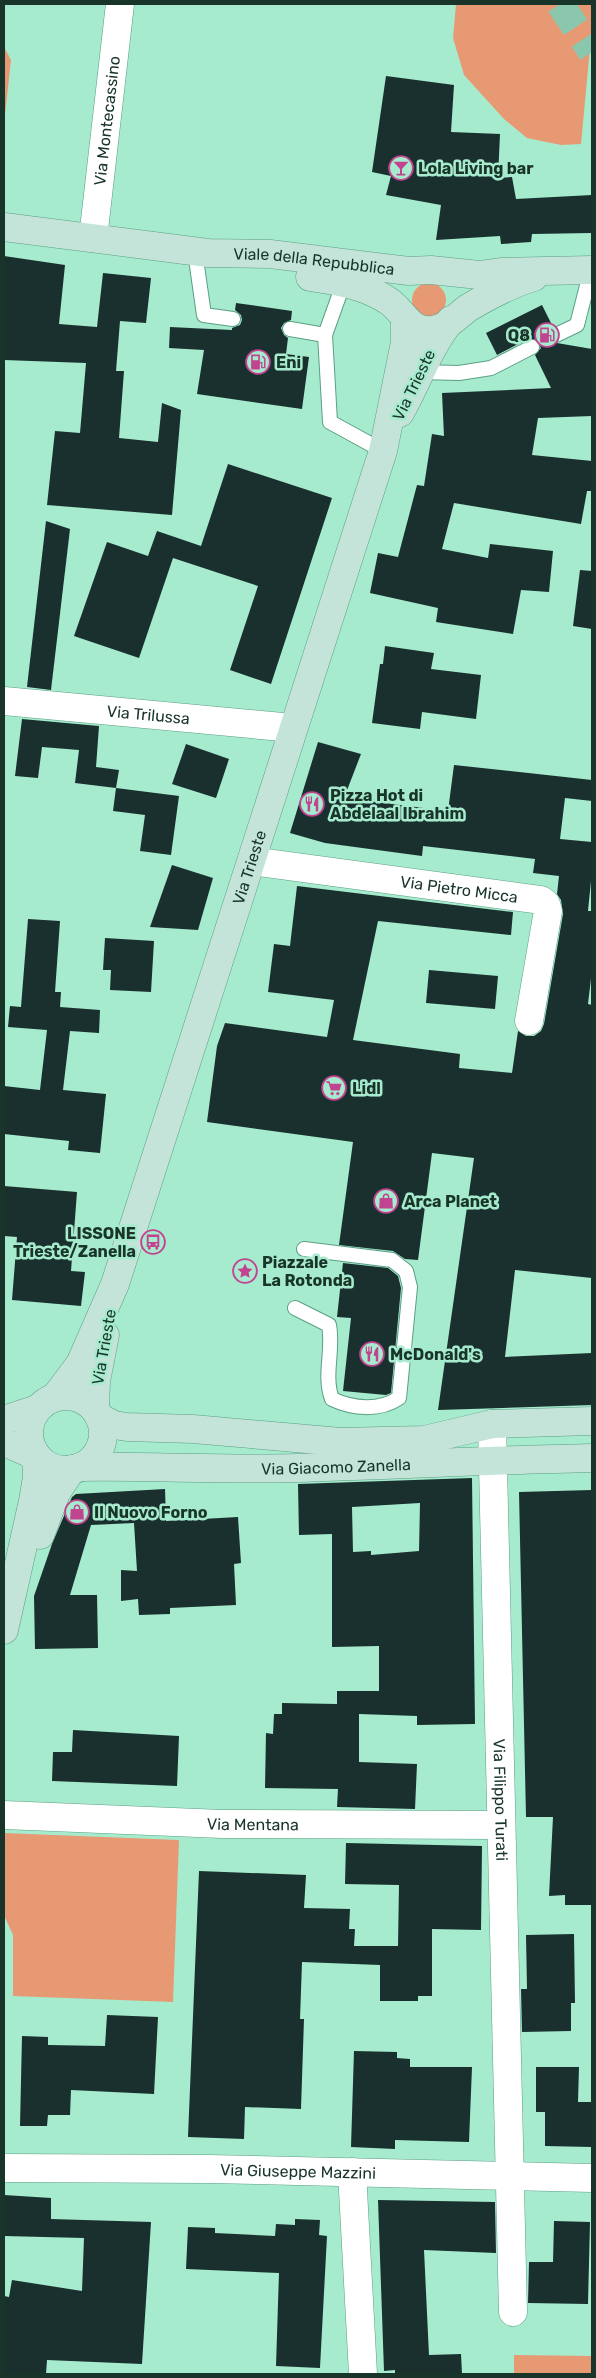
<svg xmlns="http://www.w3.org/2000/svg" width="596" height="2378" viewBox="0 0 596 2378" font-family="Rubik,sans-serif">
<style>
.green{fill:#e79973}
.building{fill:#19302e;fill-rule:evenodd}
.lines{fill:none;stroke-linecap:round;stroke-linejoin:round}
.secondary-tunnel{stroke:#8ac7ad;stroke-width:28;stroke-dasharray:28 14;stroke-linecap:butt}
.lane-casing{stroke:#5b9f84;stroke-width:16}
.street-casing{stroke:#5b9f84;stroke-width:29}
.secondary-casing{stroke:#5b9f84;stroke-width:29}
.lane{stroke:#fff;stroke-width:14}
.street{stroke:#fff;stroke-width:28}
.secondary{stroke:#c4e4d9;stroke-width:28}
.labels{text-anchor:middle;dominant-baseline:central;stroke-width:5;stroke-linejoin:round;paint-order:stroke}
.street-label{font-size:16px;fill:#19352a;stroke:#a6ebce}
.poi-label{font-size:16px;font-weight:bold;fill:#19352a;stroke:#a6ebce;text-anchor:start}
</style>
<rect width="100%" height="100%" fill="#a6ebce"/>
<g class="green">
<path d="M456 4H592V27L581 144 561 145 527 138 504 119 464 75 453 38Z"/>
<path d="M4 47 11 60 4 124Z"/>
<circle cx="429" cy="300" r="17"/>
<path d="M4 1833 179 1840 173 2002 13 1996V1935L4 1915Z"/>
<path d="M514 2355 592 2356V2374H514Z"/>
</g>
<g class="building">
<path d="M386 76 454 85 451 132 500 134 498 178 512 177 516 199 592 195V233L532 234 531 242 501 244 500 236 436 240 441 205 386 195 391 176 372 172Z"/>
<path d="M4 256 65 265 59 324 97 327 103 273 151 278 146 323 120 321 116 371H124L119 438 158 442 162 403 181 410 172 515 47 505 55 431 80 433 86 363 4 360Z"/>
<path d="M236 303 292 311 291 320 284 323 281 328 284 335 288 338 286 354 309 357 302 409 197 394 204 350 169 348 170 327 232 330V328L240 325 242 320 241 315 235 310Z"/>
<path d="M542 305 553 327 547 334 551 342 592 349V416L538 418 532 455 592 461V491H587L581 524 454 503 442 549 488 558 490 544 553 551 549 592 521 590 513 634 436 622 438 608 370 593 378 553 398 557 417 485 424 486 432 434 444 436 442 393 551 388 535 355 541 348 537 340 528 339 497 355 486 333Z"/>
<path d="M228 464 332 498 271 684 230 670 258 586 173 558 139 658 74 636 107 542 148 556 157 531 201 546Z"/>
<path d="M46 521 70 529 51 690 27 687Z"/>
<path d="M580 570 592 571V629L573 626Z"/>
<path d="M385 646 434 653 431 669 481 675 476 719 422 712 420 729 372 723 380 664H383Z"/>
<path d="M22 719 99 726 96 767 119 770 116 788 179 796 171 855 140 851 145 815 113 811 116 788 75 783 79 750 42 747 38 778 15 776Z"/>
<path d="M318 742 361 754 344 798 448 811 454 765 592 780V801L565 798 560 839 592 842V871L588 911H592V970L588 1004 592 1005V1278L515 1270 505 1357 592 1353V1405L438 1410 474 1158 432 1153 418 1260 405 1259 393 1251 339 1245 353 1142 207 1122 217 1046 225 1023 327 1037 334 1000 268 992 274 944 290 946 297 886 513 912 511 935 378 921 353 1040 460 1054 459 1068 512 1073 518 1031 526 1036H534L541 1031 544 1024 563 914 561 900 557 894 559 876 533 873 535 859 423 846 422 856 325 843 290 833Z"/>
<path d="M186 744 229 759 216 798 172 784Z"/>
<path d="M172 865 213 878 198 930 150 927Z"/>
<path d="M28 919 60 921 55 992H61L60 1007 100 1010 99 1033 70 1031 63 1090 106 1094 100 1153 68 1150 69 1141 4 1134V1086L40 1090 47 1030 8 1027 10 1006 21 1007Z"/>
<path d="M105 938 154 941 151 992 110 990 111 970H103Z"/>
<path d="M429 970 498 976 495 1009 426 1003Z"/>
<path d="M4 1186 77 1192 71 1271 85 1272 81 1306 12 1300 17 1237 4 1236Z"/>
<path d="M343 1263 388 1268 398 1276 401 1288 391 1393 386 1395 343 1391 351 1318 337 1317Z"/>
<path d="M472 1478 475 1724 417 1725V1716L359 1714V1762L417 1764 415 1809 337 1807 338 1789 265 1788 266 1733 273 1734 274 1714H282V1703L337 1704V1691H379V1646L332 1647V1534L299 1535 298 1484ZM420 1503 419 1551 371 1555V1551L353 1552 352 1507Z"/>
<path d="M165 1489 166 1521 238 1517 241 1563 234 1564 236 1605 170 1608V1614L139 1615 138 1599 121 1601V1570L137 1571 134 1523 91 1525 70 1595H97L98 1648 35 1649 34 1596 52 1544 72 1497 76 1494Z"/>
<path d="M592 1490V1905H565V1895L549 1896 553 1817H526L519 1492Z"/>
<path d="M73 1730 179 1736 177 1786 52 1781 53 1752H72Z"/>
<path d="M346 1843 482 1846 481 1930 432 1929V1996H418V2001H380V1965L302 1962 300 2019H304L301 2109 245 2107 244 2139 188 2137 199 1871 306 1875 304 1908 350 1909 349 1929H355L354 1946H398L399 1885 345 1884Z"/>
<path d="M574 1934 575 2003H571V2031L522 2032 521 1989H527L526 1935Z"/>
<path d="M107 2015 158 2017 154 2094 71 2090 70 2115H48L47 2126H20L22 2036 48 2037V2045L105 2046Z"/>
<path d="M354 2051 397 2052V2058L410 2059V2067H472L469 2142 395 2140V2149L351 2147Z"/>
<path d="M536 2067H579L578 2102H591V2147L545 2146V2112H536Z"/>
<path d="M4 2195 51 2198V2219L151 2222 142 2364 47 2360 46 2374H4V2296L9 2297 12 2280 82 2291 84 2238 4 2236Z"/>
<path d="M378 2200 495 2202 496 2253 424 2250 429 2355 461 2354 462 2374H395V2370L384 2371Z"/>
<path d="M295 2219 320 2220 319 2235 327 2236 320 2368 276 2366 279 2273 186 2269 188 2227 215 2228V2233L275 2236 276 2224 295 2225Z"/>
<path d="M554 2221 590 2222 588 2304 528 2303 529 2262H553Z"/>
</g>
<g class="lines">
<path class="secondary-tunnel" d="M560 4 592 52"/>
<g class="lane-casing">
<g id="lane">
<path d="M195 252 204 315 233 319"/>
<path d="M290 329 325 335 330 422 383 451"/>
<path d="M325 335 344 282"/>
<path d="M556 335 577 325 591 270"/>
<path d="M419 372 459 373 491 368 532 347"/>
<path d="M295 1308 329 1325C334 1350 323 1375 332 1399 353 1409 380 1411 399 1398L410 1287 406 1271 392 1260 304 1249"/>
</g>
</g>
<g class="street-casing">
<g id="street">
<path id="s1" d="M93 238 120 4"/>
<path id="s2" d="M4 701 293 728"/>
<path id="s3" d="M252 861 541 900 546 904 548 911 529 1021"/>
<path id="s4" d="M492 1424 513 2312"/>
<path id="s5" d="M4 1815 222 1824 501 1825"/>
<path id="s6" d="M4 2168 209 2169 592 2178"/>
<path d="M352 2172 363 2374"/>
</g>
</g>
<g class="secondary-casing">
<g id="secondary">
<path id="s7" d="M4 227 208 253 270 254 409 271 431 270 479 275 501 272 592 270"/>
<path d="M310 277C337 281 364 285 387 300 404 310 409 333 432 330 446 329 457 316 468 308 488 296 511 284 534 277"/>
<path d="M400 413C418 381 428 349 451 320"/>
<circle cx="66" cy="1433" r="37"/>
<path id="s8" d="M56 1396 80 1364 115 1284 383 451 405 342V320"/>
<path d="M95 1410 96 1381 105 1335"/>
<path d="M99 1417 114 1425 127 1427 193 1429 341 1442 424 1440 492 1424 592 1421"/>
<path d="M4 1420 37 1409"/>
<path d="M4 1442 36 1456"/>
<path id="s9" d="M80 1467C153 1466 224 1470 297 1468 395 1465 494 1460 592 1458"/>
<path d="M40 1535 56 1493 72 1469"/>
<path d="M4 1630 33 1501 37 1477 36 1456"/>
</g>
</g>
<use href="#lane" class="lane"/>
<use href="#street" class="street"/>
<use href="#secondary" class="secondary"/>
</g>
<defs>
<g id="bar-ring" transform="scale(1.25)"><circle r="9.5" fill="#a6ebce" stroke="#c24490" stroke-width="1.5"/><path d="M-6-5H6L.8 .8V4.5H3.5V6h-7V4.5H-.8V.8Z" fill="#c24490"/></g>
<g id="fuel-ring" transform="scale(1.25)"><circle r="9.5" fill="#a6ebce" stroke="#c24490" stroke-width="1.5"/><path d="M-5.5-6h7V0h2V4h1.3V-2.5L3-4.5l.8-.8L6-3V5H2.5V1h-1V6h-7ZM-4.2-4.7v3.2H.2V-4.7Z" fill="#c24490"/></g>
<g id="restaurant-ring" transform="scale(1.25)"><circle r="9.5" fill="#a6ebce" stroke="#c24490" stroke-width="1.5"/><path d="M-5-6h1v4h1v-4h1v4h1v-4h1v5L-1.5 .5V6h-2V.5L-5-1ZM5-6V6H3V1.5H1.5Q1.5-4 5-6Z" fill="#c24490"/></g>
<g id="supermarket-ring" transform="scale(1.25)"><circle r="9.5" fill="#a6ebce" stroke="#c24490" stroke-width="1.5"/><path d="M-6-5.5h2.5l.6 2H6L4.5 2H-2.5L-4.4-4H-6ZM-1.5 3.2a1.3 1.3 0 1 0 .1 0ZM3 3.2a1.3 1.3 0 1 0 .1 0Z" fill="#c24490"/></g>
<g id="shop-ring" transform="scale(1.25)"><circle r="9.5" fill="#a6ebce" stroke="#c24490" stroke-width="1.5"/><path d="M-5-2.5h2.3a2.7 3.5 0 0 1 5.4 0H5L5.5 6h-11ZM-1.5-2.5h3a1.5 2.3 0 0 0-3 0Z" fill="#c24490"/></g>
<g id="bus-ring" transform="scale(1.25)"><circle r="9.5" fill="#a6ebce" stroke="#c24490" stroke-width="1.5"/><path d="M-5-6H5V4H4V6H2V4H-2V6H-4V4H-5ZM-3.5-4V0h7V-4ZM-3.5 1.2v1.5H-2V1.2ZM2 1.2v1.5H3.5V1.2Z" fill="#c24490"/></g>
<g id="sight-ring" transform="scale(1.25)"><circle r="9.5" fill="#a6ebce" stroke="#c24490" stroke-width="1.5"/><path d="M0-6L1.8-2.2L6-1.7L2.9 1.2L3.7 5.4L0 3.3L-3.7 5.4L-2.9 1.2L-6-1.7L-1.8-2.2Z" fill="#c24490"/></g>
</defs>
<g fill-rule="evenodd">
<use href="#bar-ring" x="401" y="168"/>
<use href="#fuel-ring" x="547" y="335"/>
<use href="#fuel-ring" x="258" y="362"/>
<use href="#restaurant-ring" x="312" y="804"/>
<use href="#supermarket-ring" x="334" y="1088"/>
<use href="#shop-ring" x="386" y="1201"/>
<use href="#bus-ring" x="153" y="1242"/>
<use href="#sight-ring" x="245" y="1271"/>
<use href="#restaurant-ring" x="372" y="1354"/>
<use href="#shop-ring" x="77" y="1512"/>
</g>
<g class="labels">
<g class="street-label">
<text stroke="none"><textPath href="#s1" startOffset="118">Via Montecassino</textPath></text>
<text stroke="none"><textPath href="#s7" startOffset="312">Viale della Repubblica</textPath></text>
<text transform="translate(414 385) rotate(-64)">Via Trieste</text>
<text stroke="none"><textPath href="#s2" startOffset="145">Via Trilussa</textPath></text>
<text stroke="none"><textPath href="#s8" startOffset="565">Via Trieste</textPath></text>
<text stroke="none"><textPath href="#s3" startOffset="209">Via Pietro Micca</textPath></text>
<text transform="translate(104 1347) rotate(-80)">Via Trieste</text>
<text stroke="none"><textPath href="#s9" startOffset="256">Via Giacomo Zanella</textPath></text>
<text stroke="none"><textPath href="#s4" startOffset="376">Via Filippo Turati</textPath></text>
<text stroke="none"><textPath href="#s5" startOffset="249">Via Mentana</textPath></text>
<text stroke="none"><textPath href="#s6" startOffset="294">Via Giuseppe Mazzini</textPath></text>
</g>
<g class="poi-label">
<text x="418" y="168">Lola Living bar</text>
<text x="530" y="335" text-anchor="end">Q8</text>
<text x="276" y="362">Eni</text>
<text x="330" y="795">Pizza Hot di<tspan x="330" dy="18">Abdelaal Ibrahim</tspan></text>
<text x="352" y="1088">Lidl</text>
<text x="404" y="1201">Arca Planet</text>
<text x="136" y="1233" text-anchor="end">LISSONE<tspan x="136" dy="18">Trieste/Zanella</tspan></text>
<text x="262" y="1262">Piazzale<tspan x="262" dy="18">La Rotonda</tspan></text>
<text x="390" y="1354">McDonald's</text>
<text x="94" y="1512">Il Nuovo Forno</text>
</g>
</g>
<rect width="596" height="2378" fill="none" stroke="#19352a" stroke-width="10"/>
</svg>
